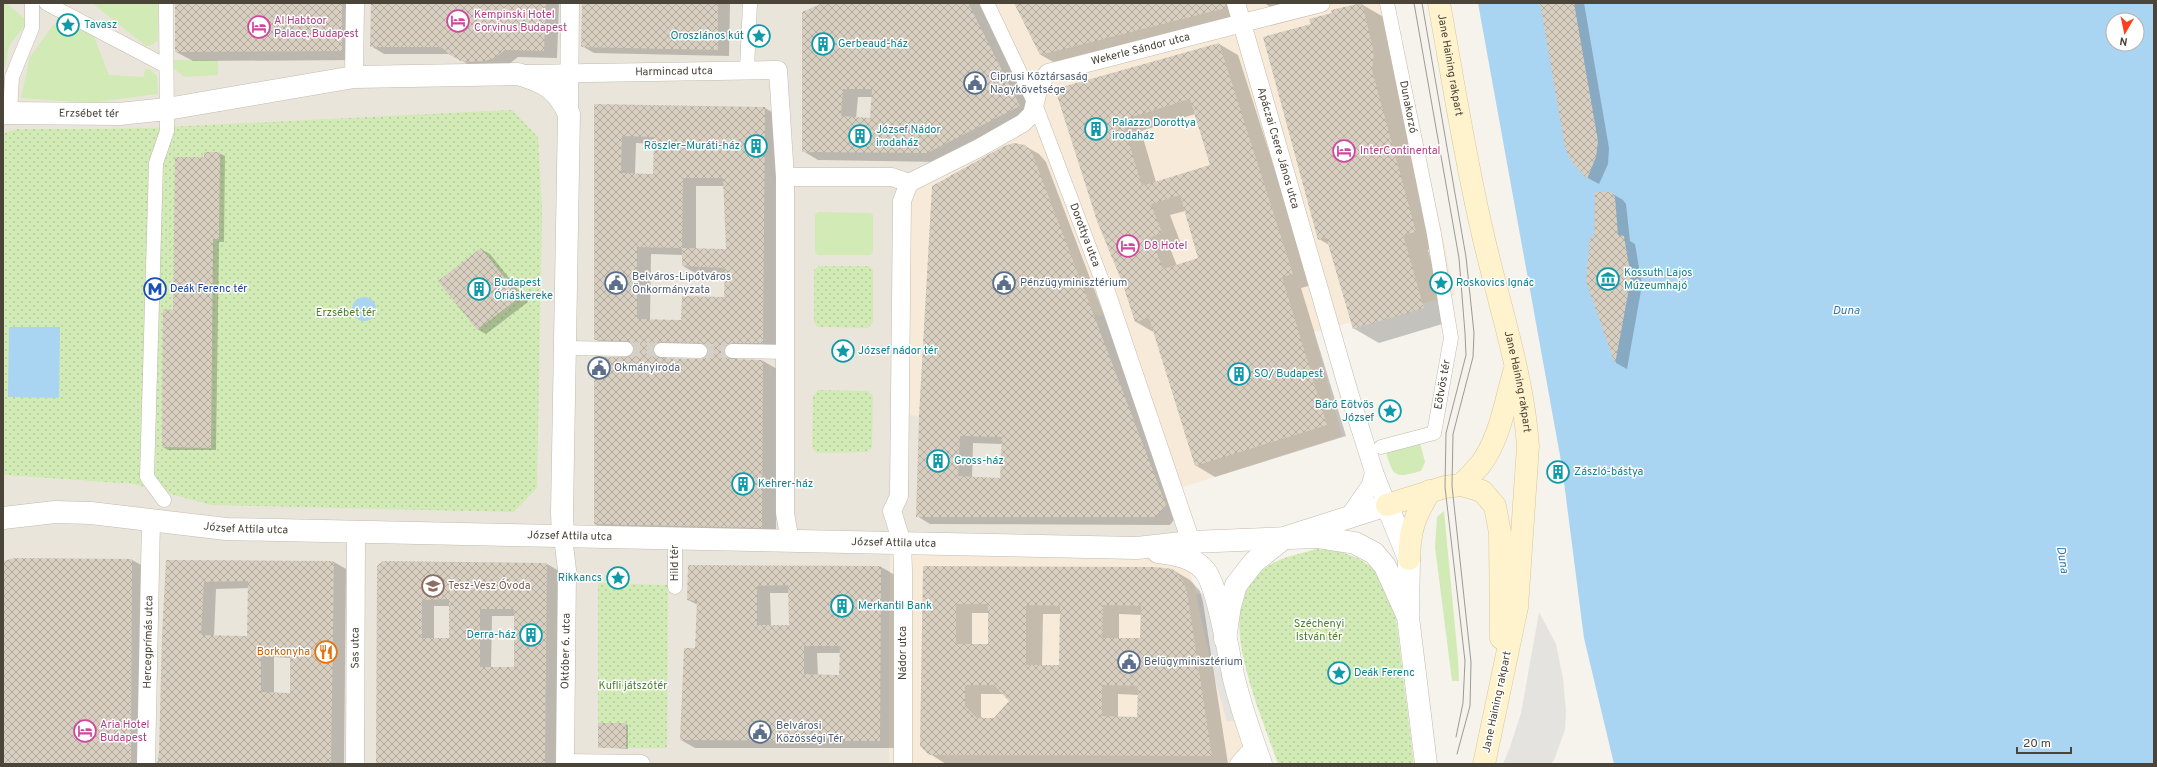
<svg xmlns="http://www.w3.org/2000/svg" width="2157" height="767" viewBox="0 0 2157 767" font-family="Overpass,sans-serif">
<style>
.residential{fill:#eae5da}
.commercial{fill:#f7ead8}
.grass{fill:#d2eab5}
.park{fill:url(#park-dots)}
.parking{fill:#e5e3e0}
.water{fill:#a9d4f2;fill-rule:evenodd}
.shadow{fill:#0003;fill-rule:evenodd}
.building{fill:url(#building-cross-hatch);fill-rule:evenodd}
.lines{fill:none;stroke-linecap:round;stroke-linejoin:round}
.pedestrian-tunnel{stroke:#d4d0c8;stroke-width:14;stroke-dasharray:14 7;stroke-linecap:butt}
.pedestrian-casing{stroke:#c2bbae;stroke-width:15}
.minor-casing{stroke:#c2bbae;stroke-width:19}
.tertiary-casing{stroke:#c2bbae;stroke-width:23}
.secondary-casing{stroke:#d6c79b;stroke-width:23}
.pedestrian{stroke:#fff;stroke-width:14}
.minor{stroke:#fff;stroke-width:18}
.tertiary{stroke:#fff;stroke-width:22}
.secondary{stroke:#fff3cd;stroke-width:22}
.tram{stroke:#9a9a9a;stroke-width:1}
.labels{text-anchor:middle;dominant-baseline:central;stroke-width:3;stroke-linejoin:round;paint-order:stroke}
.hotel-label{font-size:11px;fill:#b23c85;stroke:#fff;text-anchor:start}
.culture-label{font-size:11px;fill:#0d838f;stroke:#fff;text-anchor:start}
.street-label{font-size:11px;fill:#4b4439;stroke:#fff}
.service-label{font-size:11px;fill:#4e5e75;stroke:#fff;text-anchor:start}
.transit-label{font-size:11px;fill:#164399;stroke:#fff;text-anchor:start}
.park-label{font-size:11px;fill:#4a7f2a;stroke:#fff}
.education-label{font-size:11px;fill:#785e54;stroke:#fff;text-anchor:start}
.food-label{font-size:11px;fill:#c56008;stroke:#fff;text-anchor:end}
.water-label{font-size:12px;font-style:italic;fill:#2e7ab2;stroke:#fff}
</style>
<defs>
<pattern id="park-dots" width="8" height="8" patternUnits="userSpaceOnUse"><rect width="8" height="8" fill="#d2eab5"/><path d="M2 2h.1M6 6h.1" fill="none" stroke="#b6ca9c" stroke-width="1.8" stroke-linecap="round"/></pattern>
<pattern id="building-cross-hatch" width="8" height="8" patternUnits="userSpaceOnUse"><rect width="8" height="8" fill="#d8cfc1"/><path d="M0 0l8 8M0 8l8-8" fill="none" stroke="#b1aa9e"/></pattern>
</defs>
<rect width="100%" height="100%" fill="#f6f3ec"/>
<path class="residential" d="M3 3H985L1030 110 1093 314 1104 316 1171 491 1183 553 890 548 889 764H3V475L133 484 211 505 147 128 16 129 3 133Z"/>
<g class="commercial">
<path d="M985 3H1394L1455 295 1314 332 1342 436 1171 491 1104 316 1093 314 919 416 907 415 903 180 1030 110Z"/>
<path d="M890 548 1183 553 1256 764H889Z"/>
</g>
<g class="grass">
<path d="M3 3H6L24 18 25 25 9 46 5 67 3 66Z"/>
<path d="M92 3H158V40L152 45 146 46Z"/>
<path d="M64 22V26L67 28 72 24 92 32 109 75 144 77 145 69H150L157 76 158 94 90 103 21 98 30 57 53 25Z"/>
<path d="M173 60H218V75L184 77 173 68Z"/>
<path d="M818 212 870 213 873 215V252L870 255H818L815 252V215Z"/>
<path d="M1420 443 1425 462 1421 471C1396 478 1393 478 1386 452Z"/>
<path d="M1444 511 1458 659 1459 681H1452L1435 547 1437 517Z"/>
</g>
<g class="park">
<path d="M512 110 538 137 542 210 537 488 514 512 211 505 133 484 3 475V133L16 129 147 128Z"/>
<path d="M819 266H869L873 270V322L868 328 818 327 814 322V270Z"/>
<path d="M818 390 868 391 873 396 872 447 868 452 817 453 812 447 813 396Z"/>
<path d="M1316 549 1335 550 1358 558 1374 569 1385 585 1395 610 1414 764H1278C1263 720 1234 655 1240 609 1242 591 1259 569 1275 562 1287 556 1303 553 1316 549Z"/>
<path d="M598 583 668 585 667 748H598Z"/>
</g>
<g class="parking">
<path d="M1214 592 1245 718 1227 722 1211 665 1196 594Z"/>
<path d="M1539 612 1556 644 1563 678 1566 711 1565 730 1554 760 1551 764H1503L1510 747 1521 713Z"/>
</g>
<g class="water">
<path d="M1478 3H2154V764H1614L1584 638 1564 482 1569 475 1568 467 1561 461ZM2113 20H2137V44H2113Z"/>
<circle cx="364" cy="309" r="12"/>
<path d="M9 327H60L59 398 8 397Z"/>
</g>
<g class="shadow">
<path d="M176 3H359L358 60 193 61 176 52Z"/>
<path d="M372 3H559L557 58 518 57 509 64 475 68 450 54H384L371 46Z"/>
<path d="M583 3H730L729 56 594 53 582 46Z"/>
<path d="M825 3H979L1035 115 943 162 818 160 803 151ZM858 97H873L871 119 856 118Z"/>
<path d="M1016 3H1233L1237 18 1057 64 1041 55Z"/>
<path d="M1264 3H1303L1276 10Z"/>
<path d="M1541 3H1584L1609 148 1608 164 1599 184 1588 178 1572 161Z"/>
<path d="M1361 4 1387 19 1441 246 1428 250 1449 322 1379 343 1353 328 1329 245 1319 239 1312 25Z"/>
<path d="M1219 44 1238 55 1312 285 1301 288 1346 436 1215 477 1195 465 1155 333 1136 322 1057 89ZM1195 114 1211 165 1156 182 1141 131ZM1185 211 1199 259 1177 266 1170 248 1181 244 1170 215Z"/>
<path d="M595 105 765 108 779 116 777 350 739 354 737 361H763L777 369 776 535 609 532 595 524 626 358 634 354 636 348 609 347 595 339ZM636 143 655 144 654 175 635 174ZM696 186H724L727 250H696ZM651 254 683 255V266L697 274 726 275 725 298 682 321 650 320ZM675 349 708 350V356L700 361 666 359 668 353Z"/>
<path d="M1025 146 1039 154 1046 162 1179 513 1170 525 930 524 917 516ZM973 443 1002 444 1001 479 972 478Z"/>
<path d="M219 153 225 156 224 242H219L216 450H168L163 447 205 158Z"/>
<path d="M1611 193 1623 200 1626 204 1630 241 1635 244 1642 285 1627 369 1616 363 1587 281 1595 236Z"/>
<path d="M481 249 490 254 528 302 486 334 477 329Z"/>
<circle cx="1560" cy="473" r="10"/>
<path d="M132 560 145 567 144 764H3V562Z"/>
<path d="M167 561 334 562 346 569 344 764H160ZM249 588 248 637H214L216 589ZM274 657 291 658V694L274 693Z"/>
<path d="M383 562 547 564 559 571 558 764H377ZM434 606H450V639H434ZM492 616H515V668H491Z"/>
<path d="M689 566 881 567 895 575 894 748H695L681 740 696 649 698 605 688 600ZM770 593H789L790 626H771ZM817 653H840V677L818 676Z"/>
<path d="M924 567 1173 570 1190 580 1200 591 1203 602 1228 764H946L930 754ZM972 613H989V645H972ZM1043 614H1061L1060 666H1042ZM1119 614 1142 615 1141 639H1119ZM981 694H1004L1010 701 994 719H983L981 716ZM1118 694 1138 695V718L1118 717Z"/>
<path d="M626 724 628 725V749L599 747Z"/>
</g>
<g class="building">
<path d="M175 3H342V51L175 52Z"/>
<path d="M371 3H546L544 51 505 50 496 57 485 61 470 62 461 61 450 55 441 47H370Z"/>
<path d="M582 3H718V50L581 47Z"/>
<path d="M823 3H968L1020 106 927 153 802 152V12ZM843 89H872L870 118 841 116Z"/>
<path d="M1014 3H1225L1226 8 1040 55Z"/>
<path d="M1362 3 1374 53 1372 70 1416 232 1403 235 1424 308 1353 329 1326 237 1318 240 1263 37 1311 24 1309 19 1332 13 1331 10Z"/>
<path d="M1540 3H1574L1598 141 1596 157 1587 179 1571 161 1565 147Z"/>
<path d="M1219 43 1293 274 1282 277 1327 425 1195 466 1149 318 1135 322 1122 282 1097 221 1055 89ZM1190 99 1210 165 1142 186 1122 120ZM1180 195 1198 258 1163 269 1151 237 1162 233 1151 204Z"/>
<path d="M594 104 765 107 763 343H732L725 346 724 351 725 355 731 359 763 360 762 528 594 524V357H626L633 354 634 349 633 345 627 341 594 340ZM622 136 654 137 653 174 621 173ZM683 178H723L726 249 682 248ZM637 247 682 248V266L725 268 724 297 682 296 681 320 637 319ZM657 342 701 343 707 347 708 352 704 358 700 359 660 358 654 354 653 350Z"/>
<path d="M1014 143 1025 145 1032 153 1166 505 1156 517H916L919 416 932 186 1004 146ZM960 436 1002 437 1000 478 958 476Z"/>
<path d="M204 152H220L219 239H213L211 448 162 447 163 309 173 310 175 157H204Z"/>
<path d="M1595 192H1611L1615 197 1618 235 1624 236 1631 278 1615 364 1586 281 1590 238 1594 236Z"/>
<path d="M481 248 520 297 477 330 438 281Z"/>
<circle cx="1558" cy="472" r="10"/>
<path d="M15 558 132 559 131 764H3V561Z"/>
<path d="M166 560 334 561 331 764H157L159 752 162 635ZM248 581 247 636 201 635 204 582ZM261 650 290 651V693L261 692Z"/>
<path d="M383 561 547 563 545 764H376L377 566ZM449 599V638H422V600ZM480 609H514V667H480Z"/>
<path d="M688 565 881 566 880 741 680 740 684 648H695L697 601 687 600ZM788 585 789 625H757V586ZM804 646H840L839 675 804 674Z"/>
<path d="M923 566 1154 567 1173 569 1183 581 1187 592 1212 756 929 755 920 746ZM956 604H988V644H956ZM1026 605 1060 606 1059 665H1026ZM1103 605 1141 606 1140 638H1102ZM965 685H994L1009 701 994 718H977L965 706ZM1102 685 1138 686 1137 717 1102 716Z"/>
<rect x="598" y="723" width="28" height="25"/>
</g>
<g class="lines">
<g class="pedestrian-tunnel">
<path d="M626 349 661 350"/>
<path d="M700 351H732"/>
</g>
<g class="pedestrian-casing">
<g id="pedestrian">
<path d="M46 3 166 66"/>
<path id="s1" d="M987 3 1035 104 1104 286"/>
<path d="M747 69 750 3"/>
<path d="M10 112 12 77 32 28V3"/>
<path d="M564 348 626 349"/>
<path d="M661 350 700 351"/>
<path d="M732 351 786 352"/>
<path id="s2" d="M1381 447 1434 433 1451 338 1434 234 1387 3"/>
<path d="M164 500 147 477 156 163 167 131 166 3"/>
<path d="M675 539V587"/>
</g>
</g>
<g class="minor-casing">
<g id="minor">
<path id="s3" d="M1236 3 1350 396 1374 472 1387 505"/>
<path id="s4" d="M525 74 778 70 785 177V513L790 541"/>
<path d="M354 77 355 3"/>
<path d="M569 114 570 3"/>
<path d="M785 177H892L909 183"/>
<path id="s5" d="M909 183 979 148 1023 123 1032 114 1040 83 1048 73 1321 3"/>
<path d="M1104 286 1191 542"/>
<path d="M1348 518 1371 485 1374 472"/>
<path d="M563 537 567 570 565 764"/>
<path d="M565 763 641 764"/>
<path id="s6" d="M146 764 151 520"/>
<path id="s7" d="M355 764 356 533"/>
<path d="M903 764V571L902 543 892 511 899 496 902 201 909 183"/>
<path d="M1239 764 1255 746"/>
</g>
</g>
<g class="tertiary-casing">
<g id="tertiary">
<path id="s8" d="M3 113 119 114 167 109 354 77 518 74C545 82 557 88 569 114L562 513 563 537"/>
<path id="s9" d="M3 518 55 512 91 513 226 529 1137 548 1191 542 1317 537 1355 543 1374 553 1385 566 1408 617 1426 764"/>
<path d="M1158 552C1175 554 1194 557 1205 571 1218 586 1229 657 1234 679 1241 708 1251 736 1261 764"/>
<path d="M1225 639 1230 606 1236 585 1254 562 1284 538 1387 505 1409 559 1408 612"/>
</g>
</g>
<g class="secondary-casing">
<g id="secondary">
<path id="s10" d="M1439 3C1453 80 1465 159 1483 235 1499 305 1523 375 1528 446L1517 607 1484 764"/>
<path d="M1461 485C1467 479 1474 472 1480 465 1500 439 1505 403 1514 372"/>
<path d="M1387 505 1445 487 1461 485 1482 491 1495 506 1500 533 1501 638"/>
<path d="M1409 559C1410 528 1414 518 1430 491"/>
</g>
</g>
<use href="#pedestrian" class="pedestrian"/>
<use href="#minor" class="minor"/>
<use href="#tertiary" class="tertiary"/>
<use href="#secondary" class="secondary"/>
<g class="tram">
<path d="M1414 3 1459 258 1465 333 1466 355 1446 433 1445 487 1465 661 1463 703 1456 737"/>
<path d="M1422 3 1466 257 1474 333 1473 357 1453 434 1452 486 1471 662 1470 706 1457 754"/>
</g>
</g>
<defs>
<g id="hotel-ring" transform="scale(1.15)"><circle r="9.5" fill="#fff" stroke="#d1479c" stroke-width="1.5"/><path d="M-6-4.5h1.5V1H6V5H4.5V3h-9V5H-6ZM-4 0a1.8 1.8 0 1 1 3.6 0ZM.5 0V-2.5h3Q6-2.5 6 0Z" fill="#d1479c"/></g>
<g id="sight-ring" transform="scale(1.15)"><circle r="9.5" fill="#fff" stroke="#0f9aa8" stroke-width="1.5"/><path d="M0-6L1.8-2.2L6-1.7L2.9 1.2L3.7 5.4L0 3.3L-3.7 5.4L-2.9 1.2L-6-1.7L-1.8-2.2Z" fill="#0f9aa8"/></g>
<g id="building-ring" transform="scale(1.15)"><circle r="9.5" fill="#fff" stroke="#0f9aa8" stroke-width="1.5"/><path d="M-4-6H4V6H1V3H-1V6H-4ZM-2.5-4.3h1.7v1.8h-1.7ZM.8-4.3h1.7v1.8H.8ZM-2.5-1h1.7V.8h-1.7ZM.8-1h1.7V.8H.8Z" fill="#0f9aa8"/></g>
<g id="civic-ring" transform="scale(1.15)"><circle r="9.5" fill="#fff" stroke="#5c6f8a" stroke-width="1.5"/><path d="M-.6-6.5H3V-4.5H.6V-3L4-1V1h2V6H-6V1h2V-1L-.6-3ZM-1.2 2.5V6h2.4V2.5Z" fill="#5c6f8a"/></g>
<g id="museum-ring" transform="scale(1.15)"><circle r="9.5" fill="#fff" stroke="#0f9aa8" stroke-width="1.5"/><path d="M0-6L6-3V-2H-6V-3ZM-5-1h2V3h-2ZM-1-1h2V3h-2ZM3-1h2V3H3ZM-6 4H6V6H-6Z" fill="#0f9aa8"/></g>
<g id="metro-ring" transform="scale(1.15)"><circle r="9.5" fill="#fff" stroke="#1a4fb4" stroke-width="1.5"/><path d="M-5.5 5V-5H-3L0 0L3-5H5.5V5H3V-.5L0 4L-3-.5V5Z" fill="#1a4fb4"/></g>
<g id="school-ring" transform="scale(1.15)"><circle r="9.5" fill="#fff" stroke="#8d6e63" stroke-width="1.5"/><path d="M0-5L7-2L0 1L-7-2ZM-4 1L0 2.5L4 1V4Q0 6-4 4Z" fill="#8d6e63"/></g>
<g id="restaurant-ring" transform="scale(1.15)"><circle r="9.5" fill="#fff" stroke="#e8710a" stroke-width="1.5"/><path d="M-5-6h1v4h1v-4h1v4h1v-4h1v5L-1.5 .5V6h-2V.5L-5-1ZM5-6V6H3V1.5H1.5Q1.5-4 5-6Z" fill="#e8710a"/></g>
</defs>
<g fill-rule="evenodd">
<use href="#hotel-ring" x="458" y="21"/>
<use href="#sight-ring" x="68" y="25"/>
<use href="#hotel-ring" x="259" y="27"/>
<use href="#sight-ring" x="759" y="36"/>
<use href="#building-ring" x="823" y="44"/>
<use href="#civic-ring" x="975" y="83"/>
<use href="#building-ring" x="1096" y="129"/>
<use href="#building-ring" x="860" y="136"/>
<use href="#building-ring" x="756" y="146"/>
<use href="#hotel-ring" x="1344" y="151"/>
<use href="#hotel-ring" x="1128" y="246"/>
<use href="#museum-ring" x="1608" y="279"/>
<use href="#civic-ring" x="616" y="283"/>
<use href="#civic-ring" x="1004" y="283"/>
<use href="#sight-ring" x="1441" y="283"/>
<use href="#metro-ring" x="155" y="289"/>
<use href="#building-ring" x="479" y="289"/>
<use href="#sight-ring" x="843" y="351"/>
<use href="#civic-ring" x="599" y="368"/>
<use href="#building-ring" x="1239" y="374"/>
<use href="#sight-ring" x="1390" y="411"/>
<use href="#building-ring" x="938" y="461"/>
<use href="#building-ring" x="1558" y="472"/>
<use href="#building-ring" x="743" y="484"/>
<use href="#sight-ring" x="618" y="578"/>
<use href="#school-ring" x="433" y="586"/>
<use href="#building-ring" x="842" y="606"/>
<use href="#building-ring" x="531" y="635"/>
<use href="#restaurant-ring" x="326" y="652"/>
<use href="#civic-ring" x="1129" y="662"/>
<use href="#sight-ring" x="1339" y="673"/>
<use href="#hotel-ring" x="85" y="731"/>
<use href="#civic-ring" x="760" y="732"/>
</g>
<g class="labels">
<g class="hotel-label">
<text x="474" y="15">Kempinski Hotel<tspan x="474" dy="13">Corvinus Budapest</tspan></text>
<text x="274" y="21">Al Habtoor<tspan x="274" dy="13">Palace, Budapest</tspan></text>
<text x="1360" y="151">InterContinental</text>
<text x="1144" y="246">D8 Hotel</text>
<text x="100" y="725">Aria Hotel<tspan x="100" dy="13">Budapest</tspan></text>
</g>
<g class="culture-label">
<text x="84" y="25">Tavasz</text>
<text x="744" y="36" text-anchor="end">Oroszlános kút</text>
<text x="838" y="44">Gerbeaud-ház</text>
<text x="1112" y="123">Palazzo Dorottya<tspan x="1112" dy="13">irodaház</tspan></text>
<text x="876" y="130">József Nádor<tspan x="876" dy="13">irodaház</tspan></text>
<text x="740" y="146" text-anchor="end">Röszler–Muráti-ház</text>
<text x="1624" y="273">Kossuth Lajos<tspan x="1624" dy="13">Múzeumhajó</tspan></text>
<text x="494" y="283">Budapest<tspan x="494" dy="13">Óriáskereke</tspan></text>
<text x="1456" y="283">Roskovics Ignác</text>
<text x="858" y="351">József nádor tér</text>
<text x="1254" y="374">SO/ Budapest</text>
<text x="1374" y="405" text-anchor="end">Báró Eötvös<tspan x="1374" dy="13">József</tspan></text>
<text x="954" y="461">Gross-ház</text>
<text x="1574" y="472">Zászló-bástya</text>
<text x="758" y="484">Kehrer-ház</text>
<text x="602" y="578" text-anchor="end">Rikkancs</text>
<text x="858" y="606">Merkantil Bank</text>
<text x="516" y="635" text-anchor="end">Derra-ház</text>
<text x="1354" y="673">Deák Ferenc</text>
</g>
<g class="street-label">
<text stroke="none"><textPath href="#s5" startOffset="282">Wekerle Sándor utca</textPath></text>
<text stroke="none"><textPath href="#s10" startOffset="63">Jane Haining rakpart</textPath></text>
<text stroke="none"><textPath href="#s4" startOffset="149">Harmincad utca</textPath></text>
<text transform="translate(1408 107) rotate(79)">Dunakorzó</text>
<text stroke="none"><textPath href="#s8" startOffset="86">Erzsébet tér</textPath></text>
<text stroke="none"><textPath href="#s3" startOffset="151">Apáczai Csere János utca</textPath></text>
<text stroke="none"><textPath href="#s1" startOffset="252">Dorottya utca</textPath></text>
<text stroke="none"><textPath href="#s10" startOffset="387">Jane Haining rakpart</textPath></text>
<text stroke="none"><textPath href="#s2" startOffset="104">Eötvös tér</textPath></text>
<text stroke="none"><textPath href="#s9" startOffset="244">József Attila utca</textPath></text>
<text stroke="none"><textPath href="#s9" startOffset="568">József Attila utca</textPath></text>
<text stroke="none"><textPath href="#s9" startOffset="892">József Attila utca</textPath></text>
<text transform="translate(675 563) rotate(-90)">Hild tér</text>
<text stroke="none"><textPath href="#s6" startOffset="122">Hercegprímás utca</textPath></text>
<text stroke="none"><textPath href="#s7" startOffset="116">Sas utca</textPath></text>
<text transform="translate(566 651) rotate(-89)">Október 6. utca</text>
<text transform="translate(903 653) rotate(-90)">Nádor utca</text>
<text transform="translate(1497 702) rotate(-78)">Jane Haining rakpart</text>
</g>
<g class="service-label">
<text x="990" y="77">Ciprusi Köztársaság<tspan x="990" dy="13">Nagykövetsége</tspan></text>
<text x="632" y="277">Belváros-Lipótváros<tspan x="632" dy="13">Önkormányzata</tspan></text>
<text x="1020" y="283">Pénzügyminisztérium</text>
<text x="614" y="368">Okmányiroda</text>
<text x="1144" y="662">Belügyminisztérium</text>
<text x="776" y="726">Belvárosi<tspan x="776" dy="13">Közösségi Tér</tspan></text>
</g>
<g class="transit-label">
<text x="170" y="289">Deák Ferenc tér</text>
</g>
<g class="park-label">
<text x="346" y="313">Erzsébet tér</text>
<text x="1319" y="624">Széchenyi<tspan x="1319" dy="13">István tér</tspan></text>
<text x="633" y="686">Kufli játszótér</text>
</g>
<g class="education-label">
<text x="448" y="586">Tesz-Vesz Óvoda</text>
</g>
<g class="food-label">
<text x="310" y="652">Borkonyha</text>
</g>
<g class="water-label">
<text x="1846" y="311">Duna</text>
<text transform="translate(2062 560) rotate(81)">Duna</text>
</g>
</g>
<rect width="2157" height="767" fill="none" stroke="#4b4439" stroke-width="8"/>
<g transform="translate(2125 32) rotate(189)"><circle r="19" fill="#ffffff" stroke="#b7b4b0"/>
<path d="M0-3L7 15L0 10L-7 15Z" fill="#fc3f1d"/>
<text y="-6" font-size="11" font-weight="bold" text-anchor="middle" fill="#4b4439">N</text>
</g>
<path d="M2017 747v6h54v-6" fill="none" stroke="#4b4439" stroke-width="2"/>
<text x="2023" y="747" font-size="12" fill="#4b4439" stroke="#ffffff" stroke-width="3" paint-order="stroke">20 m</text>
</svg>
